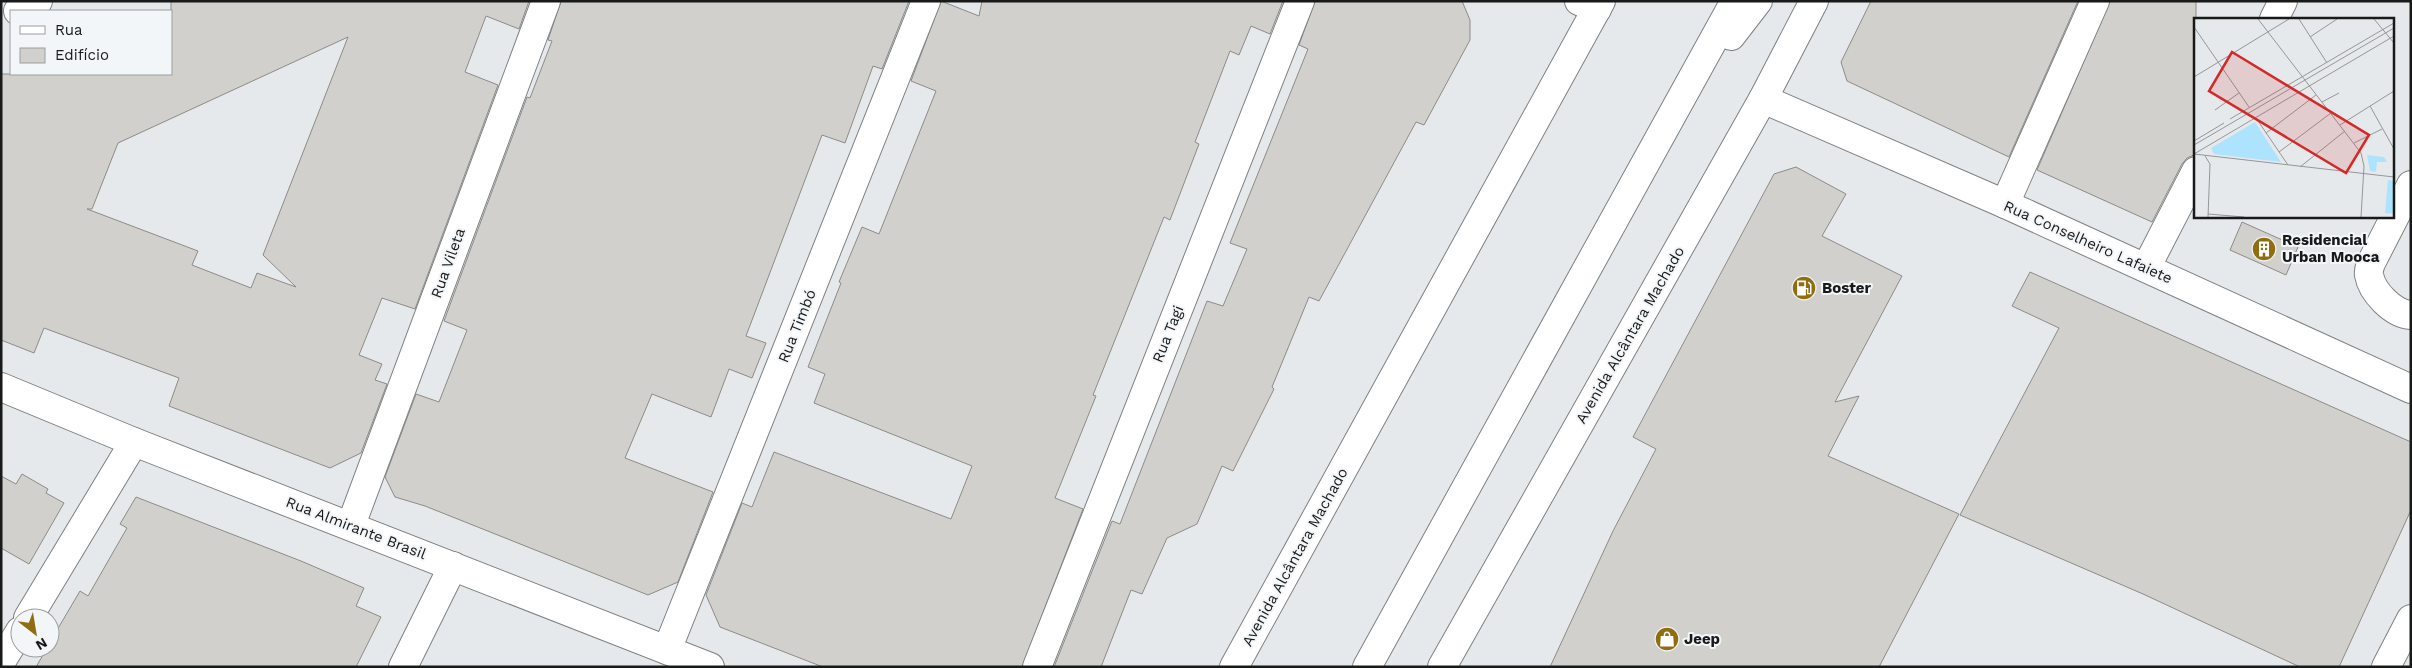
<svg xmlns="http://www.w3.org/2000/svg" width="2412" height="668" viewBox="0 0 2412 668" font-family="'Work Sans',sans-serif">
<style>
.building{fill:#d2d0cd;stroke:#8c8b88;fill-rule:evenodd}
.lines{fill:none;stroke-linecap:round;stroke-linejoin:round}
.minor-casing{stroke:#7e8183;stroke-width:30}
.major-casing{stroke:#7e8183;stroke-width:30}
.highway-casing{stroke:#7e8183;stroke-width:30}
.minor{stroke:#fff;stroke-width:28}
.major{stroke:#fff;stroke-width:28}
.highway{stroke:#fff;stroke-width:28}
.labels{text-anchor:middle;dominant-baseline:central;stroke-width:4;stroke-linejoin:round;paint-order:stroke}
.poi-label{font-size:15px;font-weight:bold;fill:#181919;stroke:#f3f6f8;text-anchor:start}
.street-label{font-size:15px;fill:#181919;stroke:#f3f6f8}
.inset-road{fill:none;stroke:#949697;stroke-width:1}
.view{fill:#d62828;fill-opacity:0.15;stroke:#d62828;stroke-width:2.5}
.inset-edge{fill:none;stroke:#181919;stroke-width:2.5}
</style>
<rect width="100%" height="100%" fill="#e6e9eb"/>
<g class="building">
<path d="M171 1H529L519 29 486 16 465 72 498 85 415 309 382 298 359 355 382 364 375 380 387 384 361 453 330 468 169 406 179 378 44 328 34 353 1 340V74H171ZM348 37 263 255 296 287 257 273 251 288 192 265 198 251 87 209H92L118 143Z"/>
<path d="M561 1H909L882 69 873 66 845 143 822 135 746 336 766 343 752 378 729 369 711 417 652 394 625 458 713 492 678 582 648 595 425 506 395 497 385 477 416 394 439 402 467 330 444 321 527 97 530 98 552 41 548 40Z"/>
<path d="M941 1 979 16 982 1H1283L1270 34 1251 26 1239 55 1230 51 1195 142 1199 144 1170 220 1164 217 1093 395 1096 396 1055 498 1083 509 1022 667H823L720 627 706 595 742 503 752 507 774 452 951 519 972 466 814 403 825 374 808 367 841 283 839 282 862 227 879 234 936 91 911 81Z"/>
<path d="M1315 1H1462L1470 20V40L1424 125 1416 122 1319 301 1309 297 1272 387 1274 389 1233 471 1222 466 1197 524 1167 538 1142 594 1131 590 1101 667H1054L1112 521 1120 524 1207 301 1223 306 1247 249 1230 243 1308 49 1299 45Z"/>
<path d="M1871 1H2078L2009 157 1847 81 1841 62Z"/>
<path d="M2110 1H2196V154L2187 158 2182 164 2152 222 2037 170Z"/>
<path d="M1796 167 1846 194 1822 236 1902 276 1835 402 1859 396 1828 456 1959 514 1879 667H1550L1613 531 1656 449 1633 437 1774 174Z"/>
<path d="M2242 222 2298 247 2286 275 2230 250Z"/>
<path d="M2030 272 2411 442V510L2339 667H2300L2143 594 1960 515 2059 328 2012 306Z"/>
<path d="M22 474 48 489 46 493 64 503 29 564 1 548V476L16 484Z"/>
<path d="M136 497 301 561 364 588 356 606 381 617 356 667H36L47 648H50V642L80 591 88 596 127 528 120 524Z"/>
</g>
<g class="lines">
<g class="minor-casing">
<g id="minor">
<path d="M1579 1 1597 9"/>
<path d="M2274 19 2283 1"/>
<path d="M1763 99 2005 204 2411 389"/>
<path d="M2411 185 2371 263C2370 266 2368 271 2369 275 2372 292 2393 314 2411 315"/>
<path d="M2005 204 2095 1"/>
<path d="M2146 268 2196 171"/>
<path d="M1 387 134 442 710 667"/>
<path d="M351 525 546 1"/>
<path d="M28 618 134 442"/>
<path d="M667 650 926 1"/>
<path d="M1 662 20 631"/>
<path d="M403 667 453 566"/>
<path d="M1037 667 1300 1"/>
<path d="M2386 667 2411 619"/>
</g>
</g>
<g class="major-casing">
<g id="major">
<path d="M18 11 38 1"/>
<path d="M1442 667 1763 99 1814 1"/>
</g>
</g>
<g class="highway-casing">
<g id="highway">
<path d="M1731 36 1758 1"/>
<path d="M1234 667 1601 1"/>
<path d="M1367 667 1735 1"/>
</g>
</g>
<use href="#minor" class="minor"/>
<use href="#major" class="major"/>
<use href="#highway" class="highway"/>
</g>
<defs>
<g id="building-disc" transform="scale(1.25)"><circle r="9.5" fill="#8e6e11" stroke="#f3f6f8"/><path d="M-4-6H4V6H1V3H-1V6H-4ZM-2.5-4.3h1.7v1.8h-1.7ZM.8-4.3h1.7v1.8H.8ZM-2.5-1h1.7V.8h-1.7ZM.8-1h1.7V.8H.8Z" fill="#fff"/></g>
<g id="fuel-disc" transform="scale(1.25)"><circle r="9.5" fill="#8e6e11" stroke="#f3f6f8"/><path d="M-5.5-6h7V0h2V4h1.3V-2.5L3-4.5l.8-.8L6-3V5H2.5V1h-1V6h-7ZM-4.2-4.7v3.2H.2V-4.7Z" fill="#fff"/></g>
<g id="shop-disc" transform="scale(1.25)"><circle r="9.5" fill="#8e6e11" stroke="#f3f6f8"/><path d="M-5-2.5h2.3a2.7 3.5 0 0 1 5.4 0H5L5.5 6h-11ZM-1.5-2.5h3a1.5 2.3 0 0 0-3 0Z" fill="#fff"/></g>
</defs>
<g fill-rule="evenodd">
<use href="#building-disc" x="2264" y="249"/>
<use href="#fuel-disc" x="1804" y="288"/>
<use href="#shop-disc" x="1667" y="639"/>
</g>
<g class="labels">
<g class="poi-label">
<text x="2282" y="240">Residencial<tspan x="2282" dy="17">Urban Mooca</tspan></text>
<text x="1822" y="288">Boster</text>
<text x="1684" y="639">Jeep</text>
</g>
<g class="street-label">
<text transform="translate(2088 242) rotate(24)">Rua Conselheiro Lafaiete</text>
<text transform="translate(448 263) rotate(-70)">Rua Vileta</text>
<text transform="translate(797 326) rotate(-68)">Rua Timbó</text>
<text transform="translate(1168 334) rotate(-68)">Rua Tagi</text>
<text transform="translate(1630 335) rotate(-60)">Avenida Alcântara Machado</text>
<text transform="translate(356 528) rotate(21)">Rua Almirante Brasil</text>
<text transform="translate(1295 557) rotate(-61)">Avenida Alcântara Machado</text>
</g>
</g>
<g transform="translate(2194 18)">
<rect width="200" height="200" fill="#e6e9eb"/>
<path d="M61 104 87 144 20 136 17 130ZM173 137 190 139 193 144H183L182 154 176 153ZM194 162 200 163V196L191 195Z" fill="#aee3fe"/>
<path class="inset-road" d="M64 1 167 135 170 148 167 199M105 1 133 45M180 1 200 25M0 9 55 89M116 19 143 1M0 59 95 1M128 84 145 75M176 88 200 131M21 92 45 75M62 100 94 147M36 101 200 5M146 107 200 73M72 115 122 77M0 123 30 105M160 125 188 111M0 127 200 10M85 134 137 95M0 136 200 159M0 136 200 18M11 138 16 146 14 199M106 149 151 113M14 196 50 199"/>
<path class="view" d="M38 34 175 117 152 155 15 73Z"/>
<rect width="200" height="200" class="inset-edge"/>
</g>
<rect width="2412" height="668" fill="none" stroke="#181919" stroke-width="5"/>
<rect x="10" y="10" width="162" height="65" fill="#f3f6f8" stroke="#9b9e9f"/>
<rect x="20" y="26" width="25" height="8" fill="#ffffff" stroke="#9b9e9f"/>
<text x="55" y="35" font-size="15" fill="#181919">Rua</text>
<rect x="20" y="48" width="25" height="15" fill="#d2d0cd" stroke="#9b9e9f"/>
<text x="55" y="60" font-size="15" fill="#181919">Edifício</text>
<g transform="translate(35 633) rotate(149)"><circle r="24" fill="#f3f6f8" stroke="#9b9e9f"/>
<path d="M0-4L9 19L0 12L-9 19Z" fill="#8e6e11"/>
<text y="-8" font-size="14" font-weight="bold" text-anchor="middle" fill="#181919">N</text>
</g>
</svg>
